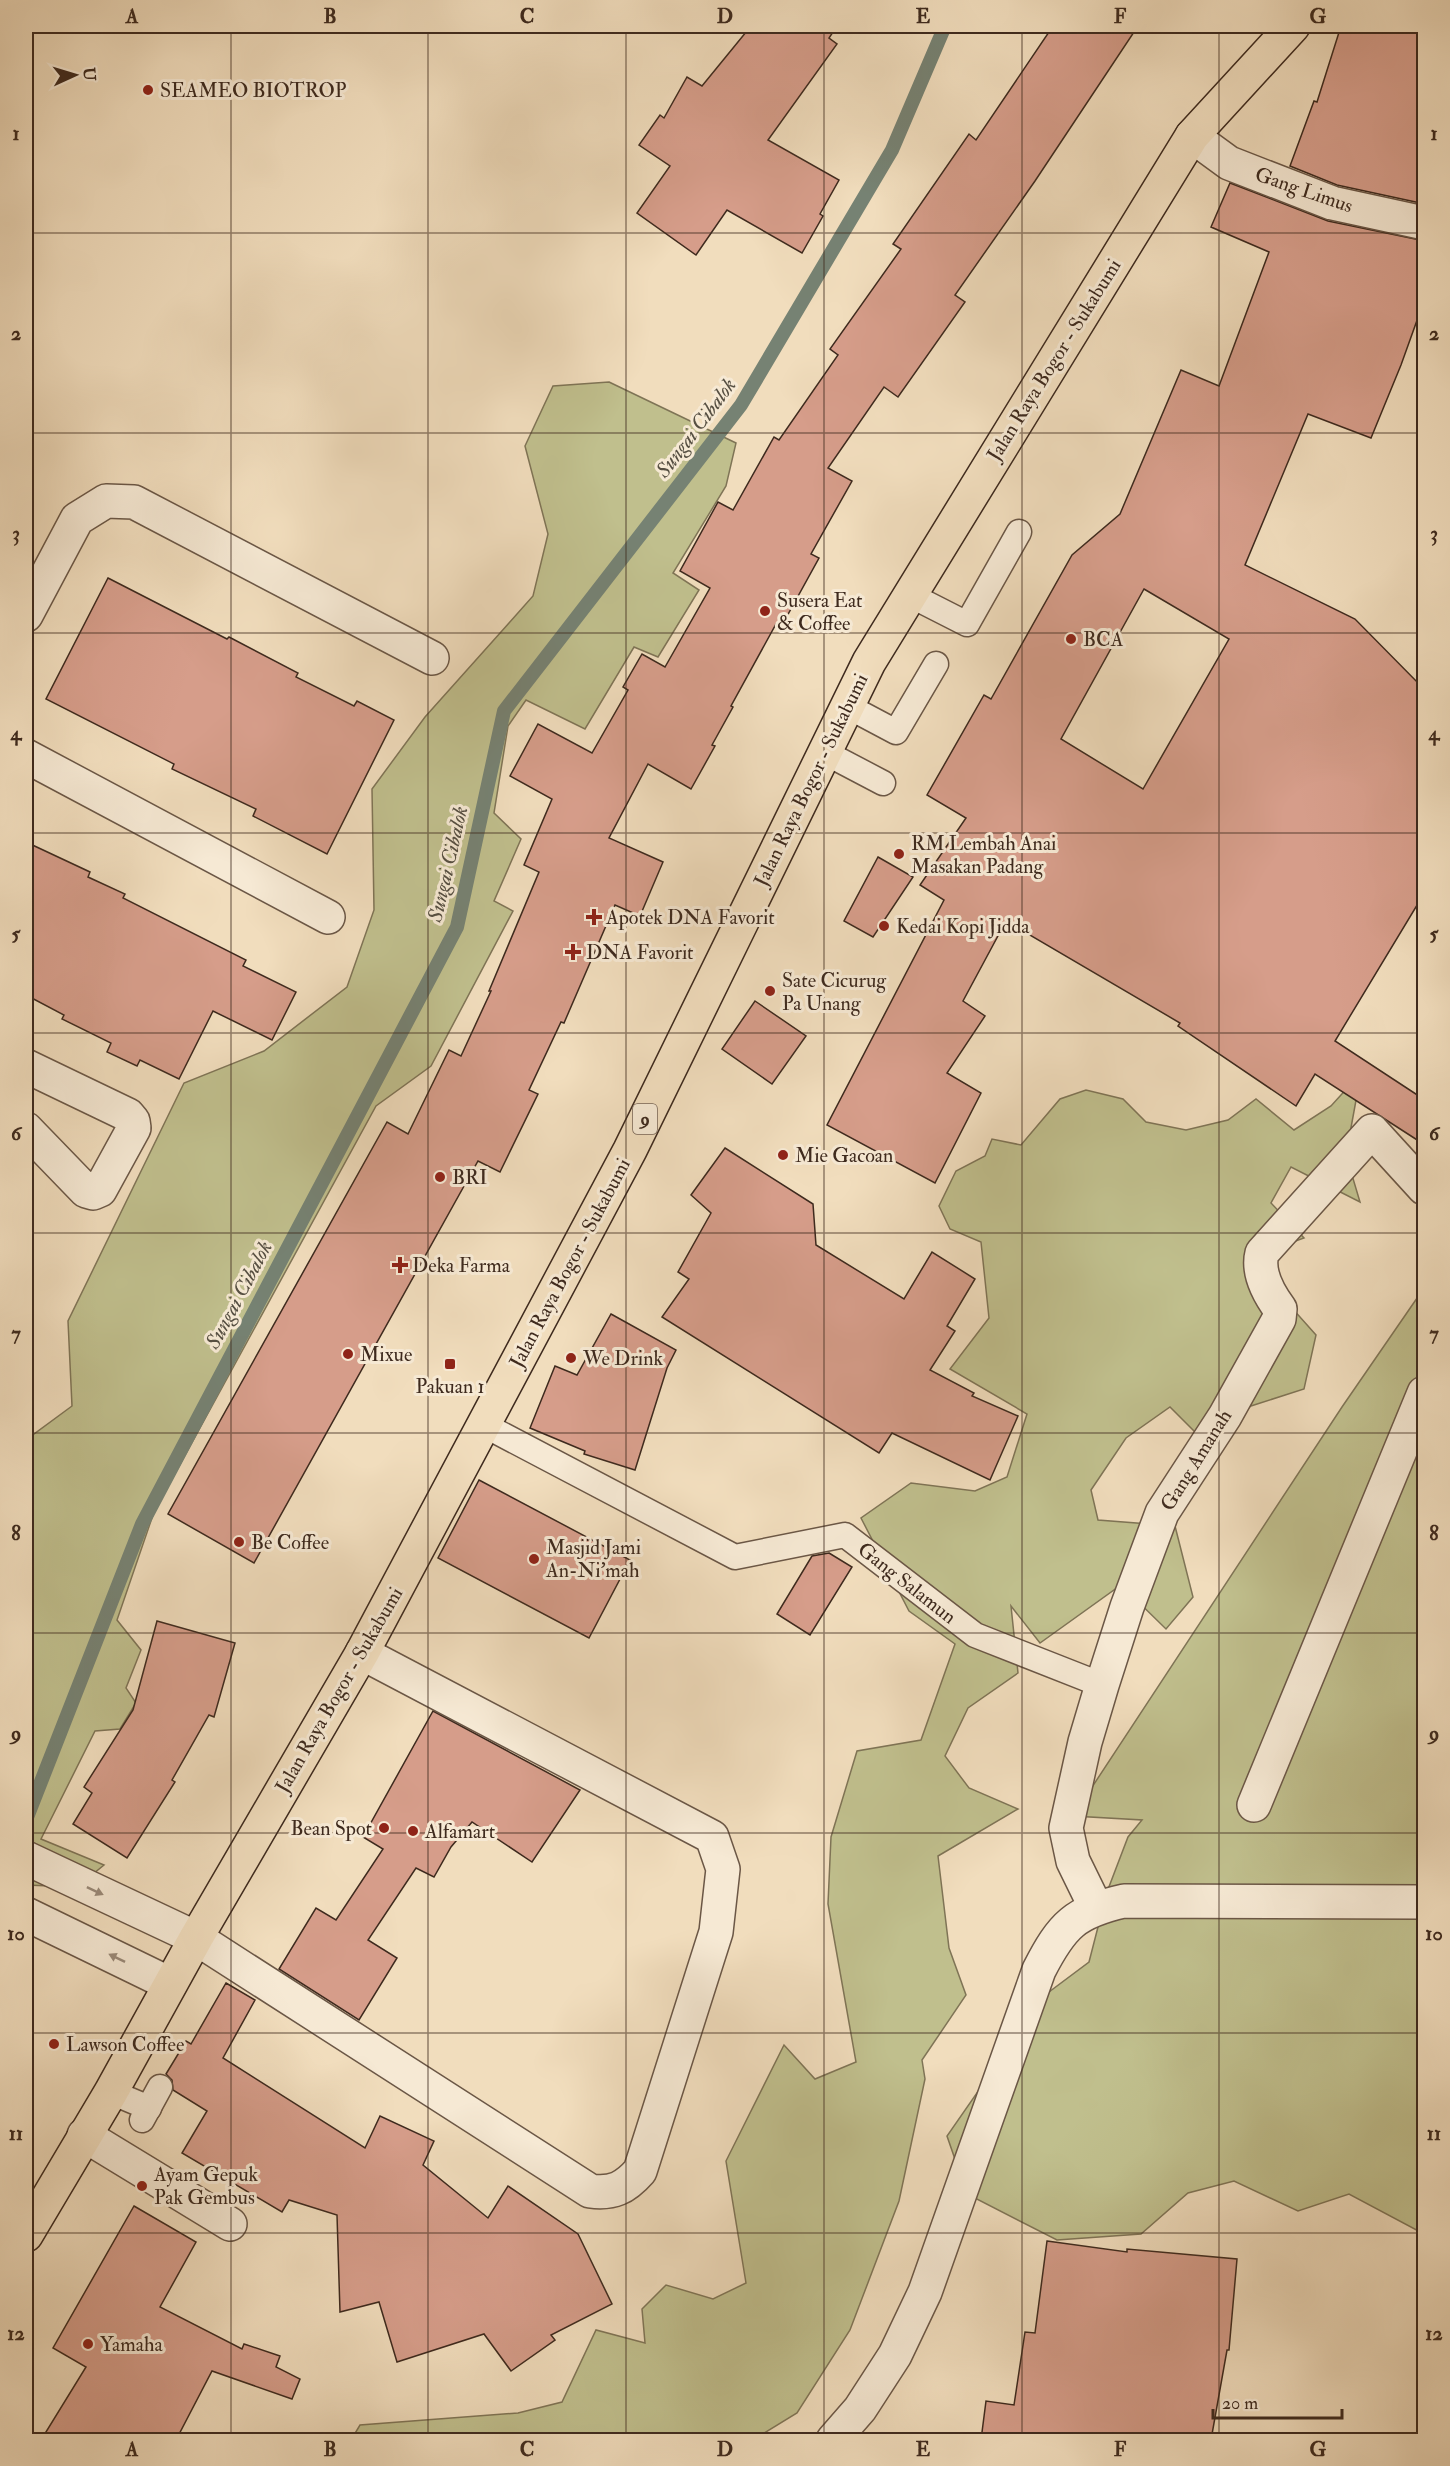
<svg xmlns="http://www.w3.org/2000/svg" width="1450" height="2466" viewBox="0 0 1450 2466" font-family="'IM FELL Double Pica',serif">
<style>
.green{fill:#c0bf8d;stroke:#7f7456;stroke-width:1.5}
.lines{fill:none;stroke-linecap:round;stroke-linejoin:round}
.stream{stroke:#768273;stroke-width:14}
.building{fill:#d69d8a;stroke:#3e2a1e;stroke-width:1.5;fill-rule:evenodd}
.service-casing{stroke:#6b5746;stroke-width:27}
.minor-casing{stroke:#6b5746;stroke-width:36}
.trunk-casing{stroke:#3e2a1e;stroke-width:36}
.service{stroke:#f6e9d4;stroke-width:24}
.minor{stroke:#f6e9d4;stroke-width:33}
.trunk{stroke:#f1ddbd;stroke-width:33}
.oneway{fill:#9a8a79}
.grid{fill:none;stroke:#3e2a1e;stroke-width:1.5;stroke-opacity:0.55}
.poi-dot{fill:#8f2418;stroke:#f6e9d4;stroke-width:2}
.labels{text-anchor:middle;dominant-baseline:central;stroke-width:6;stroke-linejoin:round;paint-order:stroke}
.shield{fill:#f6e9d4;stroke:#756355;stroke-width:1.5}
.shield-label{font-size:18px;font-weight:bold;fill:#3e2a1e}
.poi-label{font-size:20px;fill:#3e2a1e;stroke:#f6e9d4;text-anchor:start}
.street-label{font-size:20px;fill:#3e2a1e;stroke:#f6e9d4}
.water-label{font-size:21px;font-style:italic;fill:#564f42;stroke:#f6e9d4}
.neatline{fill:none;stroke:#3e2a1e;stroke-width:2}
.grid-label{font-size:20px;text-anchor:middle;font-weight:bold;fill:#3e2a1e}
</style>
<rect width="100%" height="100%" fill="#f1ddbd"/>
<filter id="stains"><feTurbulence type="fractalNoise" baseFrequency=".00333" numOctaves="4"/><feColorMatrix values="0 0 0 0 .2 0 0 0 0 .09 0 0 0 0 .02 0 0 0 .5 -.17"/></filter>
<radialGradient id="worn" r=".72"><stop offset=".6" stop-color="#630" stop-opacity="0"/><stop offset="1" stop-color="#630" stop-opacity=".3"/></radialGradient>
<g class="green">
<path d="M609 382 736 443 726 486 673 573 699 590 658 657 634 647 585 729 526 700 508 726 494 813 521 839 494 901 513 911 431 1066 376 1106 154 1512 117 1620 141 1650 126 1688 136 1703 120 1729 95 1731 41 1839 104 1865 77 1887 26 1885V1440L72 1406 68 1321 184 1083 264 1051 347 987 374 910 372 789 425 717 533 596 548 534 525 446 553 386Z"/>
<path d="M1361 1073 1346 1155 1360 1202 1291 1167 1271 1203 1304 1238 1266 1252 1275 1289 1316 1335 1304 1389 1251 1406 1204 1441 1170 1407 1126 1438 1091 1490 1098 1520 1175 1526 1193 1597 1166 1629 1121 1585 1040 1643 1011 1606 1018 1673 968 1708 945 1756 969 1788 1018 1809 938 1856 949 1948 966 1995 922 2060 925 2079 899 2201 850 2330 797 2413 753 2440H351L360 2425 518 2413 562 2402 596 2330 645 2343 642 2309 666 2285 713 2299 746 2283 726 2161 784 2045 815 2079 856 2062 828 1904 831 1837 857 1751 921 1740 955 1644 909 1611 861 1518 911 1483 975 1491 1007 1477 1027 1414 950 1369 989 1318 981 1242 950 1229 939 1206 956 1171 985 1156 992 1139 1021 1145 1060 1099 1086 1090 1123 1099 1146 1122 1186 1130 1228 1120 1256 1099 1294 1130 1331 1106Z"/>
<path d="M1424 1288V2234L1349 2194 1298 2211 1234 2181 1188 2193 1141 2234 1057 2240 967 2194 947 2136 1045 1995 1089 1962 1107 1892 1128 1837 1142 1820 1073 1816 1342 1407Z"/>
</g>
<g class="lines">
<path class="stream" d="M26 1820 142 1524 457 927 504 711 741 405 892 150 945 26"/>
</g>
<g class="building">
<path d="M751 26H837L829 38 837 44 768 140 839 180 820 214 823 216 802 253 727 210 696 255 637 213 670 166 639 145 660 115 664 118 687 77 702 86Z"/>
<path d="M1053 26H1138L1035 181 955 295 965 302 898 397 884 387 828 468 852 481 811 554 819 558 781 627 776 624 731 706 733 707 712 745 715 746 691 789 648 764 609 838 663 862 640 916 615 905 564 1023 561 1022 529 1090 538 1094 500 1172 478 1161 254 1563 168 1514 387 1122 408 1134 449 1050 461 1056 491 991H489L539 872 524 865 552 799 510 776 538 724 592 753 628 690 623 687 642 654 665 667 710 588 680 571 718 502 733 510 774 437 779 440 838 355 830 349 901 249 893 244 969 134 976 140Z"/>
<path d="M1341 26H1425V204L1337 185 1290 166 1314 101 1317 102Z"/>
<path d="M1230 183 1328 221 1425 241V298L1401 365 1371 438 1308 414 1245 565 1355 619 1425 690V892L1335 1041 1425 1100V1145L1315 1074 1296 1106 1178 1026 1180 1023 1006 921 963 1001 985 1016 947 1073 981 1093 935 1183 827 1125 944 900 920 885 966 818 927 795 984 695 991 699 1072 555 1120 514 1181 370 1219 386 1269 252 1211 227ZM1144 589 1229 639 1143 789 1061 739Z"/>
<path d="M108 578 227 639 229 637 298 673 296 677 354 706 357 701 394 720 327 854 253 816 256 809 172 769 174 764 46 699Z"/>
<path d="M26 842 90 872 88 877 125 894 123 898 246 960 243 966 296 992 272 1040 213 1011 179 1079 140 1060 137 1066 107 1052 111 1043 62 1019 64 1015 26 995Z"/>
<path d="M878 857 913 877 873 937 844 921Z"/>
<path d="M755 1001 806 1036 772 1084 722 1049Z"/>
<path d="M725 1148 813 1204 816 1245 904 1299 932 1252 975 1279 947 1326 955 1331 930 1370 974 1393 972 1396 1018 1416 990 1480 892 1433 879 1453 662 1317 689 1279 678 1272 711 1213 691 1195Z"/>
<path d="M611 1314 676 1350 667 1368 635 1470 584 1454 585 1451 530 1428 555 1366 577 1375Z"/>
<path d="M479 1480 630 1560 589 1638 438 1558Z"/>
<path d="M829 1553 852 1567 810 1635 777 1614 812 1556Z"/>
<path d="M157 1621 235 1643 214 1717 209 1715 172 1780 175 1782 127 1858 73 1824 92 1793 84 1787 133 1710Z"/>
<path d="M433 1711 580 1790 532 1862 472 1822 451 1847 434 1877 416 1868 368 1940 397 1958 359 2020 279 1969 316 1908 336 1920 383 1849 363 1837Z"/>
<path d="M226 1983 255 2000 223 2058 365 2148 380 2116 434 2141 423 2165 488 2218 508 2186 578 2234 612 2304 551 2335 555 2340 511 2371 484 2334 397 2362 379 2302 340 2312 337 2215 289 2200 282 2212 182 2153 207 2111 173 2090 172 2080 166 2074 186 2041 191 2044Z"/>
<path d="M134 2206 196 2242 160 2307 242 2349 244 2344 280 2356 276 2367 300 2379 292 2399 212 2371 176 2440H41L86 2367 53 2348Z"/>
<path d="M1047 2241 1127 2252V2249L1237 2259 1229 2350H1227L1211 2440H981L986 2401 1014 2405 1025 2332 1035 2333Z"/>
</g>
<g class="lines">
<g class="service-casing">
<g id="service">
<path d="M910 595 967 624 1019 532"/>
<path d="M847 706 896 732 936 664"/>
<path d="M824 752 883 783"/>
<path d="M484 1425 735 1557 845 1535 975 1635 1102 1685"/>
<path d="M111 2092 149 2108"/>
<path d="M142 2120 160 2087"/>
</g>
</g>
<g class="minor-casing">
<g id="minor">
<path d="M1192 136 1229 163 1332 203 1424 223"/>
<path d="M26 615 77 519 106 501 134 502 432 658"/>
<path d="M26 756 328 917"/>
<path d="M26 1066 128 1115 133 1121 134 1128 100 1190 93 1193 86 1191 26 1129"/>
<path d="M1254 1805 1424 1393"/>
<path d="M26 1858 196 1938 590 2191C613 2194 625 2188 640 2171L716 1932 723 1869 712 1837 362 1653"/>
<path d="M1096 1908 1073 1861 1066 1828 1085 1742 1102 1685 1127 1607 1162 1513 1225 1416 1279 1319 1280 1309C1269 1294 1257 1272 1262 1253L1372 1131 1424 1188"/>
<path d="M26 1914 170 1984"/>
<path d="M84 2135 230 2224"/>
<path d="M833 2440 860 2409 895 2355 925 2292 1039 1970C1062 1925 1075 1912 1124 1901L1424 1902"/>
</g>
</g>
<g class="trunk-casing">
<path id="trunk" d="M26 2235 111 2092 196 1938 362 1653 630 1150 869 662 1192 136 1293 26"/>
</g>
<use href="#service" class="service"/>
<use href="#minor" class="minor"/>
<use href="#trunk" class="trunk"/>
</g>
<defs><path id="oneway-solid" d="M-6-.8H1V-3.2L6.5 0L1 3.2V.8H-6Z" transform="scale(1.5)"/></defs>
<g class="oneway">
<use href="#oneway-solid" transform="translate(95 1891) rotate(25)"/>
<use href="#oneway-solid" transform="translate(117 1958) rotate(-154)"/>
</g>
<path class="grid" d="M231 26V2440M428 26V2440M626 26V2440M824 26V2440M1022 26V2440M1219 26V2440M26 233H1424M26 433H1424M26 633H1424M26 833H1424M26 1033H1424M26 1233H1424M26 1433H1424M26 1633H1424M26 1833H1424M26 2033H1424M26 2233H1424"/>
<g class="poi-dot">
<circle cx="148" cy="90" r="6"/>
<circle cx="765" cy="611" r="6"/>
<circle cx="1071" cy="639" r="6"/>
<circle cx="899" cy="854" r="6"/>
<path d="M591 908h6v6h6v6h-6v6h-6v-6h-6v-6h6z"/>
<circle cx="884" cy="926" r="6"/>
<path d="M570 943h6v6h6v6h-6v6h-6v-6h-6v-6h6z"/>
<circle cx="770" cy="991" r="6"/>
<circle cx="783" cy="1155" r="6"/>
<circle cx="440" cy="1177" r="6"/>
<path d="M397 1256h6v6h6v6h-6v6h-6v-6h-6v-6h6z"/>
<circle cx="348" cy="1354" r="6"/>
<circle cx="571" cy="1358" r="6"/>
<rect x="444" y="1358" width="12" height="12" rx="3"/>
<circle cx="239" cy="1542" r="6"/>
<circle cx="534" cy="1559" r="6"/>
<circle cx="384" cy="1828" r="6"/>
<circle cx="413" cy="1831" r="6"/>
<circle cx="54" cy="2044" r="6"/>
<circle cx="142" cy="2186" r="6"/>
<circle cx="88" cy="2344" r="6"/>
</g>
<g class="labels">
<rect class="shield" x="633" y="1104" width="24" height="30" rx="4.5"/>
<g class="shield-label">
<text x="645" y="1119">9</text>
</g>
<g class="poi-label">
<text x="160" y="90">SEAMEO BIOTROP</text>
<text x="777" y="600">Susera Eat<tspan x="777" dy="23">&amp; Coffee</tspan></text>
<text x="1083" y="639">BCA</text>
<text x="911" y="843">RM Lembah Anai<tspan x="911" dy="23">Masakan Padang</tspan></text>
<text x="606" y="917">Apotek DNA Favorit</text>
<text x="896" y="926">Kedai Kopi Jidda</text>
<text x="586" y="952">DNA Favorit</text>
<text x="782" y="980">Sate Cicurug<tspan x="782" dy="23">Pa Unang</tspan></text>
<text x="795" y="1155">Mie Gacoan</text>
<text x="452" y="1177">BRI</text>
<text x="412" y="1265">Deka Farma</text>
<text x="360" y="1354">Mixue</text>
<text x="583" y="1358">We Drink</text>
<text x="450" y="1386" text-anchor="middle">Pakuan 1</text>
<text x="251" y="1542">Be Coffee</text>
<text x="546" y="1547">Masjid Jami<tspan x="546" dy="23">An-Ni'mah</tspan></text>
<text x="372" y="1828" text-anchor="end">Bean Spot</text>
<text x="425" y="1831">Alfamart</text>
<text x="66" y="2044">Lawson Coffee</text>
<text x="154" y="2174">Ayam Gepuk<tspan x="154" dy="23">Pak Gembus</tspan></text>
<text x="100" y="2344">Yamaha</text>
</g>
<g class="street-label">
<text transform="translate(1304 190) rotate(19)">Gang Limus</text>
<text transform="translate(1054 360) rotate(-58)">Jalan Raya Bogor - Sukabumi</text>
<text transform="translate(811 780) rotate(-64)">Jalan Raya Bogor - Sukabumi</text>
<text transform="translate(570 1263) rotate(-62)">Jalan Raya Bogor - Sukabumi</text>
<text transform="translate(1196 1460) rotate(-58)">Gang Amanah</text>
<text transform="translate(907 1583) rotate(38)">Gang Salamun</text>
<text transform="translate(339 1690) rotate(-60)">Jalan Raya Bogor - Sukabumi</text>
</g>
<g class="water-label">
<text transform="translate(696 428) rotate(-53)">Sungai Cibalok</text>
<text transform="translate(448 864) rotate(-77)">Sungai Cibalok</text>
<text transform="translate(239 1295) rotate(-62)">Sungai Cibalok</text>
</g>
</g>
<rect width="1450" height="2466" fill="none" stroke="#f1ddbd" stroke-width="66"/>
<g transform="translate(75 75) rotate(86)" stroke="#f6e9d4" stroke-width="4.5" paint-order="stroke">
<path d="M0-4.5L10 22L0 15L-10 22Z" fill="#3e2a1e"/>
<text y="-9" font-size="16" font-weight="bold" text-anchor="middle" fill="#3e2a1e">U</text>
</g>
<path d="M1213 2409v9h129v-9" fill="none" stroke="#3e2a1e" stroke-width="3"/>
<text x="1222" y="2409" font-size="18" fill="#3e2a1e" stroke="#f6e9d4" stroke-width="4.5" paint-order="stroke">20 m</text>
<rect x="33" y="33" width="1384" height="2400" class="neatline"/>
<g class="grid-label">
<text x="132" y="23">A</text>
<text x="330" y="23">B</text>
<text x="527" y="23">C</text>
<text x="725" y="23">D</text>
<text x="923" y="23">E</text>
<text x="1120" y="23">F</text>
<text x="1318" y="23">G</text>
<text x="16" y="140">1</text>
<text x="1434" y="140">1</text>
<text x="16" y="340">2</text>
<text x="1434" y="340">2</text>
<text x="16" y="540">3</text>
<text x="1434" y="540">3</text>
<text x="16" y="740">4</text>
<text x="1434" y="740">4</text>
<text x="16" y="940">5</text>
<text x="1434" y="940">5</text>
<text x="16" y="1140">6</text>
<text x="1434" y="1140">6</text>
<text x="16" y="1340">7</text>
<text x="1434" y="1340">7</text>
<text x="16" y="1540">8</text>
<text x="1434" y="1540">8</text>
<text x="16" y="1740">9</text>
<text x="1434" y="1740">9</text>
<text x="16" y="1940">10</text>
<text x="1434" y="1940">10</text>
<text x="16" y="2140">11</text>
<text x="1434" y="2140">11</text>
<text x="16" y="2340">12</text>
<text x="1434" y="2340">12</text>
<text x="132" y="2456">A</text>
<text x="330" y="2456">B</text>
<text x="527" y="2456">C</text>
<text x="725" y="2456">D</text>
<text x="923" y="2456">E</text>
<text x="1120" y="2456">F</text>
<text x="1318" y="2456">G</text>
</g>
<rect width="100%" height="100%" filter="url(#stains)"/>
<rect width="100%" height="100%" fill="url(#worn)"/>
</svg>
